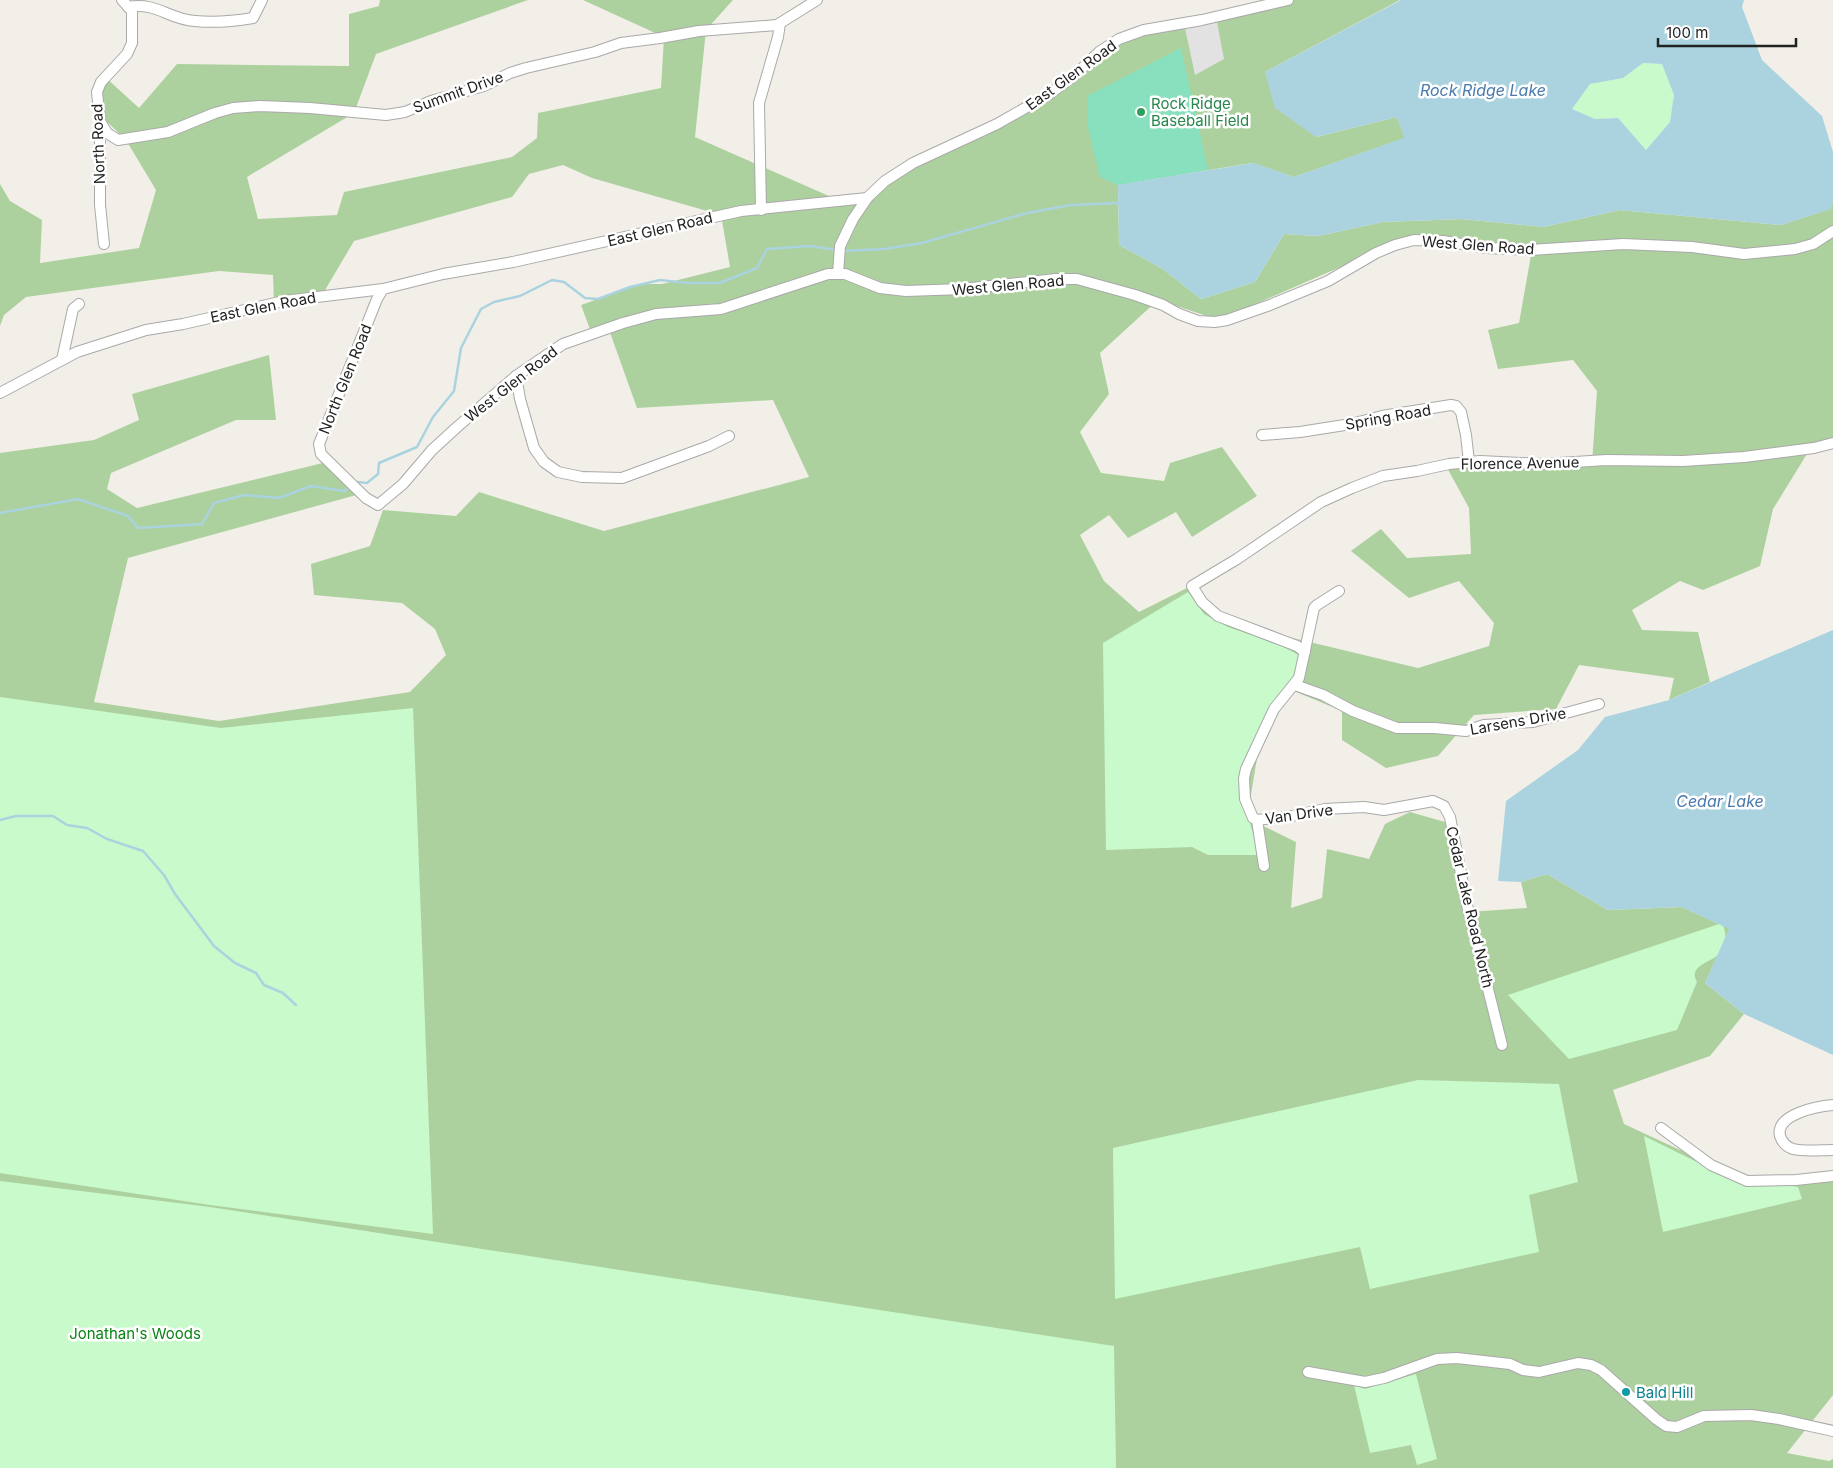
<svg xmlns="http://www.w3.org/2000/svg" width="1833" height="1468" viewBox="0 0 1833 1468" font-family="Inter,sans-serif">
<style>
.forest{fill:#add19e;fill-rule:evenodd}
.park{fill:#c8facc}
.pitch{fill:#88e0be}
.parking{fill:#e2e2e2}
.water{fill:#aad3df;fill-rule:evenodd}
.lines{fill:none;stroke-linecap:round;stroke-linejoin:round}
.stream{stroke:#aad3df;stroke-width:2.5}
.minor-casing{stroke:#a9a9a9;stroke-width:12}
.minor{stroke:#fff;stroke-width:10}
.leisure-dot{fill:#2e9e5b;stroke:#fff;stroke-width:2}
.culture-dot{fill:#0f9aa8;stroke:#fff;stroke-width:2}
.labels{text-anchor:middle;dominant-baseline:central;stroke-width:5;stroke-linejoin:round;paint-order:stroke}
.street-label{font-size:15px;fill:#222;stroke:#fff}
.leisure-label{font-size:15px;fill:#27864d;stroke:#fff;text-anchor:start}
.park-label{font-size:15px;fill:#0c8416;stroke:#fff}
.culture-label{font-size:15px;fill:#0d838f;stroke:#fff;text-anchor:start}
.water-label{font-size:16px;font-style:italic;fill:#4a7aab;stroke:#fff}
</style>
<rect width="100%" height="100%" fill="#f2efe9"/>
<path class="forest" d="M380 0H528L376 54 354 113 247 177 258 219 337 215 344 192 512 157 537 138 538 113 661 88 664 37 583 0H733L706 30 695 137 847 204 934 150 1035 103 1119 37 1270 0H1400L1265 72 1316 137 1397 117 1405 138 1294 177 1252 163 1118 185 1119 245 1163 269 1201 299 1255 282 1284 234 1318 236 1383 222 1462 219 1543 227 1620 210 1781 225 1830 209 1833 201V444L1810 449 1773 509 1760 566 1703 590 1680 581 1632 610 1642 630 1698 632 1710 682 1669 700 1674 678 1579 665 1556 709 1474 715 1438 756 1386 768 1342 740V711L1289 689 1263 723 1247 818 1296 842 1291 908 1322 898 1327 849 1369 859 1385 824 1410 812 1445 822 1469 912 1527 908 1521 882 1547 874 1608 910 1682 907 1730 929 1705 983 1744 1014 1710 1056 1613 1090 1624 1124 1747 1181 1833 1176V1395L1787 1453 1829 1461 1833 1459V1468H0V453L94 440 139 420 132 394 269 355 276 420H236L111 473 107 489 137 508 331 461 360 494 128 558 94 702 219 721 410 692 446 655 435 629 402 603 314 595 311 564 370 546 383 510 456 516 479 492 604 531 809 477 773 400 637 408 608 327 591 332 581 305 640 284H662L730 267 721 215 592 178 563 165 529 174 512 197 354 241 321 297 274 304 273 275 219 271 26 297 4 315 0 326V184L10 201 42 220 40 263 139 248 156 190 126 140 97 112 104 76 139 108 177 64 349 66V14L379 6ZM1400 241 1533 244 1519 323 1488 330 1498 369 1573 360 1597 391 1592 463 1445 464 1469 508 1471 554 1407 558 1381 529 1351 551 1409 598 1459 581 1494 623 1489 646 1418 668 1239 625 1189 587 1139 612 1104 581 1080 535 1109 515 1128 538 1176 512 1192 537 1257 496 1222 447 1170 463 1164 481 1101 473 1080 432 1109 394 1100 353 1158 300 1219 320Z"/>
<g class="park">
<path d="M1643 63 1662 64 1674 95 1670 122 1646 150 1618 118 1595 119 1572 109 1590 84 1623 78Z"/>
<path d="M1188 592 1204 614 1228 627 1278 644 1306 659 1302 674 1272 724 1257 755 1248 783 1245 805 1259 855H1208L1192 847 1106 850 1103 643Z"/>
<path d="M0 697 221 728 413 708 433 1234 210 1205 0 1173Z"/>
<path d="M1722 923C1727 933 1727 947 1718 955 1709 963 1688 966 1697 982L1677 1030 1569 1059 1508 995Z"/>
<path d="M1418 1080 1559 1084 1578 1182 1529 1195 1539 1252 1370 1289 1360 1247 1115 1299 1113 1148Z"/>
<path d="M1644 1136 1699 1163 1753 1179 1798 1187 1802 1199 1663 1232Z"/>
<path d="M0 1181 210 1207 1114 1346 1116 1468H0Z"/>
<path d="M1416 1374 1437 1459 1417 1465 1411 1445 1370 1453 1354 1385 1365 1389Z"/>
</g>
<path class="pitch" d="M1181 48 1208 170 1118 185 1100 177 1088 128 1087 96Z"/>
<path class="parking" d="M1217 22 1224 59 1195 75 1185 28Z"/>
<g class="water">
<path d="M1401 0H1744L1742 7 1762 60 1822 116 1833 152V201L1831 209 1781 225 1620 210 1543 227 1462 219 1383 222 1318 236 1284 234 1255 282 1201 299 1163 269 1119 245 1118 185 1253 163 1294 177 1404 138 1397 117 1316 137 1275 108 1265 72ZM1643 63 1662 64 1674 95 1670 122 1646 150 1618 118 1595 119 1572 109 1590 84 1623 78Z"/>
<path d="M1833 630V1055L1744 1014 1705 983 1729 929 1682 907 1608 910 1547 874 1521 882 1498 881 1506 801 1578 750 1605 717 1669 700Z"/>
</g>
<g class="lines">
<g class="stream">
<path d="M843 251 884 249 922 243 1027 213 1071 205 1118 203"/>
<path d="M358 482 367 483 378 474 379 463 417 447 433 417 454 391 461 348 481 309 494 302 520 296 552 280 564 282 585 298 598 299 630 287 660 280 687 283H720L757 268 767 249 810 246 837 250"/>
<path d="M0 513 78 499 128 516 138 528 202 524 214 503 244 495 279 498 311 486 344 491 349 488"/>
<path d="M0 820 16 816H53L67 825 87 828 107 839 143 851 164 875 175 894 214 946 235 963 256 973 264 985 283 993 296 1005"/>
</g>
<g class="minor-casing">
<g id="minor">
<path d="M128 7C158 2 167 19 195 21 214 23 235 21 253 18L262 0"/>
<path d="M100 121 107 133 118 140 168 132 215 113 233 108 260 106 310 108 386 115 405 112 431 101 484 86 510 73 526 68 595 52 621 43 660 38 699 31 777 25 817 0"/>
<path d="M761 210 759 103 778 37 780 23"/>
<path d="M104 244 100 205V121L97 92 101 82 127 54 132 43V11L122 0"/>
<path d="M838 274 840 246 853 219 868 197 885 181 913 163 997 124 1048 95 1074 76 1099 52 1119 39 1144 30 1202 20 1288 0"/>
<path d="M383 289 377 299 319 444 321 454 366 498 378 505 403 484 432 450 456 428 516 376 563 344 623 323 656 314 721 309 828 274H845L880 288 906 291 963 289 1056 279H1077L1135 295 1163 305 1179 314 1198 321 1215 322 1227 320 1270 305 1328 281 1376 253 1395 245 1414 240 1443 241 1487 248 1530 250 1623 244 1692 247 1744 254 1795 249 1813 244 1833 231"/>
<path d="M62 360 73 309 79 304"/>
<path d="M516 376 520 399 534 448 544 462 558 472 582 477 622 478 709 446 729 436"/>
<path d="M0 393 77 352 146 330 183 324 284 301 383 289 443 274 513 262 741 211 867 198"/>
<path d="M1262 435 1300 432 1351 424 1382 416 1451 405 1456 406 1461 412 1466 435 1469 462"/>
<path d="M1339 591 1317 605 1314 608 1299 678 1274 709 1246 769 1244 778 1245 799 1253 818 1257 820 1292 816 1325 809 1364 807 1384 810 1433 801 1444 806 1450 817 1467 905 1502 1045"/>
<path d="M1305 652 1297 646 1218 616 1202 602 1192 586 1237 559 1321 502 1352 488 1383 476 1417 471 1449 464 1480 461 1544 464 1606 460 1683 461 1744 457 1814 448 1833 443"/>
<path d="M1295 685 1323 695 1353 711 1397 728H1435L1466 731 1484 725 1533 722 1599 704"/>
<path d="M1257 820 1264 866"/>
<path d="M1833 1105C1819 1106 1775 1114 1780 1136 1782 1142 1787 1147 1793 1149 1805 1152 1821 1150 1833 1150"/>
<path d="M1661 1128 1711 1165 1747 1181 1796 1180 1833 1176"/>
<path d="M1308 1372 1365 1382 1384 1378 1437 1359 1457 1358 1510 1364 1523 1370 1539 1372 1578 1363 1591 1365 1601 1370 1656 1419 1666 1426 1677 1427 1704 1416 1751 1415 1779 1419 1833 1431"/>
</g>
</g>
<use href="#minor" class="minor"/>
</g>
<circle class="leisure-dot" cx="1141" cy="112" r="5"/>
<circle class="culture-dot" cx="1626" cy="1392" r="5"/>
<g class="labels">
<g class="street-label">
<text transform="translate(1071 75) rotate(-36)">East Glen Road</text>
<text transform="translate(458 92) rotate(-20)">Summit Drive</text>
<text transform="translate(98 144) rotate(-92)">North Road</text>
<text transform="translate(660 229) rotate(-13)">East Glen Road</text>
<text transform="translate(1478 245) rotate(4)">West Glen Road</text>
<text transform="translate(1008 285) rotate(-5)">West Glen Road</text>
<text transform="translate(263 307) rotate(-11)">East Glen Road</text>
<text transform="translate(345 379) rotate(-68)">North Glen Road</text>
<text transform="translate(511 384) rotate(-38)">West Glen Road</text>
<text transform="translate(1388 417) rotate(-10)">Spring Road</text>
<text transform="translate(1520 463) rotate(-1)">Florence Avenue</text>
<text transform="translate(1518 721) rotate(-10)">Larsens Drive</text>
<text transform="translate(1299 814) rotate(-8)">Van Drive</text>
<text transform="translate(1470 907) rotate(77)">Cedar Lake Road North</text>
</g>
<g class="leisure-label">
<text x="1151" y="103">Rock Ridge<tspan x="1151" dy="17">Baseball Field</tspan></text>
</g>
<g class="park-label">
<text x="135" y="1333">Jonathan's Woods</text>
</g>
<g class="culture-label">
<text x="1636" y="1392">Bald Hill</text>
</g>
<g class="water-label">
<text x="1483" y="90">Rock Ridge Lake</text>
<text x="1720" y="801">Cedar Lake</text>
</g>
</g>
<path d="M1658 38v8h138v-8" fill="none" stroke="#222222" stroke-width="2.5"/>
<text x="1666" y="38" font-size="15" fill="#222222" stroke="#ffffff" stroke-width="4" paint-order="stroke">100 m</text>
</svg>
